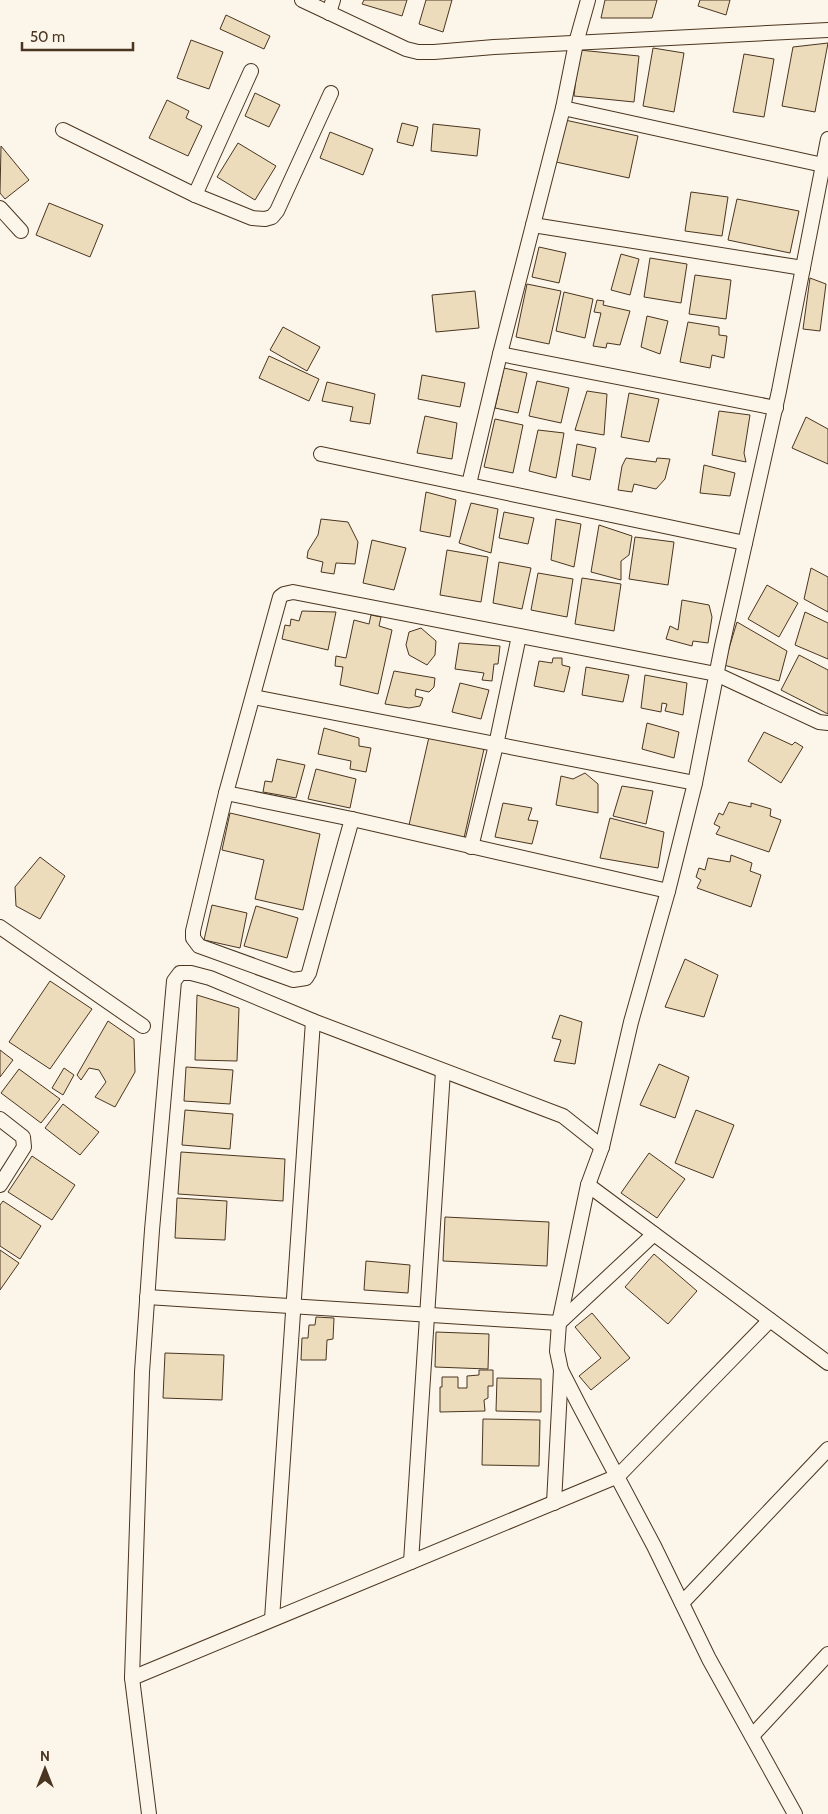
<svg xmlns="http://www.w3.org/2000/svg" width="828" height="1814" viewBox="0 0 828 1814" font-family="Cabin,sans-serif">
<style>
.building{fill:#ecdcbc;stroke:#4a3520}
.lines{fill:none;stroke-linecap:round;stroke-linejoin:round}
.minor-casing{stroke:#4a3520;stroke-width:16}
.minor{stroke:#fbf6e9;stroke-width:14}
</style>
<rect width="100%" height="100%" fill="#fbf6e9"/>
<g class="building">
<path d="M364 0H407L402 16 362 4Z"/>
<path d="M426 0H452L443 32 419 24Z"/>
<path d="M605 0H657L652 18H601Z"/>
<path d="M700 0H730L726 15 698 6Z"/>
<path d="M226 15 270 36 264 49 220 29Z"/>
<path d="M191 40 223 52 209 89 177 78Z"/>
<path d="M828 43 815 112 782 106 793 47Z"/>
<path d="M653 48 684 53 674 112 643 106Z"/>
<path d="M579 50 639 56 634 102 574 96Z"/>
<path d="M744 54 774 59 764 117 733 112Z"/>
<path d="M255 93 280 105 269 127 245 116Z"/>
<path d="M167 100 189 111 186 118 202 126 188 156 149 138Z"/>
<path d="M565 120 638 136 629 178 556 162Z"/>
<path d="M402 123 418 127 413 146 397 142Z"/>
<path d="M433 124 480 129 477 156 431 151Z"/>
<path d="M330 132 373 149 363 175 320 158Z"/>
<path d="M238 143 276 166 255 200 217 177Z"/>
<path d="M1 146 29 180 5 199 0 193Z"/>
<path d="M691 192 728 197 722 236 685 231Z"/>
<path d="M737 199 799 211 790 253 728 240Z"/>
<path d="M49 203 103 225 90 257 36 235Z"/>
<path d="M539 247 566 253 559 283 532 277Z"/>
<path d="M621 254 639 259 630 295 611 290Z"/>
<path d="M650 258 687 264 681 303 644 297Z"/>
<path d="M695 275 731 280 726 319 689 314Z"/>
<path d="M810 278 826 284 820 331 803 329Z"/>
<path d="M527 284 561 291 549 344 516 337Z"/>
<path d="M475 291 479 328 436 332 432 295Z"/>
<path d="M564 292 593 299 585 338 556 331Z"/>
<path d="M597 300 604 301 603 305 630 311 620 345 607 343 606 348 593 346 601 313 594 312Z"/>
<path d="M647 316 668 321 660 354 641 347Z"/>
<path d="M688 322 719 327V335L727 336 724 358 712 355 710 368 680 362Z"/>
<path d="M283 327 320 347 307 371 270 350Z"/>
<path d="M269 356 319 379 309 401 259 378Z"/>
<path d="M504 368 527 373 518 413 495 408Z"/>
<path d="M422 375 465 383 460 407 418 399Z"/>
<path d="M537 381 569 388 561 423 529 416Z"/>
<path d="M327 382 375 394 370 424 350 421 353 407 322 401Z"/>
<path d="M587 391 607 394 604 435 575 430Z"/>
<path d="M629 393 659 399 649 442 621 437Z"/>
<path d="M719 411 750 415 744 453 746 462 712 455Z"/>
<path d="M425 416 457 423 452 459 417 453Z"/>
<path d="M806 417 828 429V464L792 448Z"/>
<path d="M495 419 523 425 513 473 484 467Z"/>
<path d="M538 430 564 433 556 478 529 471Z"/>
<path d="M577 444 596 448 590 480 572 476Z"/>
<path d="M626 458 656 462 657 458 670 459 665 479 656 489 634 484 632 492 618 490 622 466Z"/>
<path d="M704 465 735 473 730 496 700 493Z"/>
<path d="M426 492 456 500 450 537 420 531Z"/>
<path d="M471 503 498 509 491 553 459 543Z"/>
<path d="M504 512 534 518 528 544 499 538Z"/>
<path d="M321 519 348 522 358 542 355 564 336 563 334 574 321 572 323 562 307 558 308 551 318 535Z"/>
<path d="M556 519 581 524 574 567 551 560Z"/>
<path d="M599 525 632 536 629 555 621 561V580L591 572Z"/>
<path d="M635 537 674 542 668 585 629 579Z"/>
<path d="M372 540 406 548 394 590 363 583Z"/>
<path d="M447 550 488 557 481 602 440 595Z"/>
<path d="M499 562 531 568 522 609 493 603Z"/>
<path d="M811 568 828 577V612L804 599Z"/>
<path d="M538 573 573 579 567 617 531 610Z"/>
<path d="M582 578 621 584 614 631 575 624Z"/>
<path d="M767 585 798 603 779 637 748 619Z"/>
<path d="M682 600 709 605 712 617 708 643 693 641 692 646 666 639 670 626 678 630Z"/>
<path d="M302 611 336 612 328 650 282 639 285 625 290 626 291 619 299 621Z"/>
<path d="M805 612 828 623V659L795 645Z"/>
<path d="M371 615 381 617 379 626 392 630 378 694 340 685 343 667 335 666 336 656 346 658 354 620 369 624Z"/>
<path d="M737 622 787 651 779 681 724 665Z"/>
<path d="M421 628 436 641 435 655 427 665 409 655 406 645 409 632Z"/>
<path d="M459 643 500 646 498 664H494L492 681 482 680 484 673 455 669Z"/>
<path d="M799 655 828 670V714L781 690Z"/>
<path d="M553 658H562V665L570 667 564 692 534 686 539 661 552 663Z"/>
<path d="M586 667 629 675 623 702 582 695Z"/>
<path d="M394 671 435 678 434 687 429 692 416 689 415 696 423 698 420 706 409 708 385 704Z"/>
<path d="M645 675 687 683 683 715 665 711 667 704 662 703 661 712 641 708Z"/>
<path d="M460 683 489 690 481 719 452 712Z"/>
<path d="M647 723 679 732 674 758 642 749Z"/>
<path d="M324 728 359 738V746L371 748 366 772 350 769 351 761 318 754Z"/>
<path d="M764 732 792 745 795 742 803 747 781 783 748 761Z"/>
<path d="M429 737 484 749 464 838 409 825Z"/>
<path d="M277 759 305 765 296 798 263 792 265 781 272 782Z"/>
<path d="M316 769 356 779 350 808 308 799Z"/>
<path d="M585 773 598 784V813L556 805 561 776 573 779Z"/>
<path d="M622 786 653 791 646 824 613 816Z"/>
<path d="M729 802 751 807V803L771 809 770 816 781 820 769 852 716 834 720 827 714 824 719 813 723 815Z"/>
<path d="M503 803 532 808 528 820 538 821 532 844 495 837Z"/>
<path d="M230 813 320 834 303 910 255 899 264 860 222 850Z"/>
<path d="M610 818 664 832 658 868 600 858Z"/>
<path d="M731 855 752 863 750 871 761 875 751 907 697 888 701 880 696 877 699 868 705 870 708 858 730 862Z"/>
<path d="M40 857 65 876 40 919 16 906 15 887Z"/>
<path d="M212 905 247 913 240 948 204 940Z"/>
<path d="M256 906 298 918 287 958 244 946Z"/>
<path d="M685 959 718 975 704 1017 665 1007Z"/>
<path d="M50 981 92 1009 50 1069 9 1042Z"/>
<path d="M197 995 239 1008 237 1061 195 1060Z"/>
<path d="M560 1015 582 1022 575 1064 554 1061 561 1040 552 1038Z"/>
<path d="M108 1021 134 1039 135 1072 115 1107 95 1097 106 1082 99 1070 89 1068 81 1080 77 1075Z"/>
<path d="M0 1050 13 1060 0 1077Z"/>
<path d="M659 1064 689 1077 675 1118 640 1105Z"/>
<path d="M186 1067 233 1070 230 1104 184 1101Z"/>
<path d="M64 1068 74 1075 63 1095 52 1088Z"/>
<path d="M19 1069 60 1099 41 1123 1 1093Z"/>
<path d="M63 1104 99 1132 80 1155 45 1128Z"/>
<path d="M185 1110 233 1114 230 1149 182 1145Z"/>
<path d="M696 1110 734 1125 713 1178 675 1163Z"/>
<path d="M181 1152 285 1159 283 1201 178 1194Z"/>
<path d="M649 1153 685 1179 657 1218 621 1193Z"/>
<path d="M32 1156 75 1185 52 1220 8 1192Z"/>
<path d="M177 1198 227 1201 225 1240 175 1238Z"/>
<path d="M3 1201 41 1226 20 1259 0 1246V1205Z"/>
<path d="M445 1217 549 1222 547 1266 443 1261Z"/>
<path d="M0 1250 19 1263 0 1290Z"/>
<path d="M654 1254 697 1291 668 1324 625 1287Z"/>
<path d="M366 1261 410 1265 408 1293 364 1290Z"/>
<path d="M592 1313 630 1358 591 1390 579 1376 601 1358 575 1327Z"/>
<path d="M316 1317 334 1318 333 1339 327 1340 326 1360H301L302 1338H308L309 1325H315Z"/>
<path d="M436 1332 489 1334 488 1369 435 1367Z"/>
<path d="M165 1353 224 1355 222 1400 163 1398Z"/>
<path d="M479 1370H493V1386H488V1398L484 1400 485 1411 440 1412V1387H442V1377H458V1388H467V1376L479 1375Z"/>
<path d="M497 1378 541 1379V1412L496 1411Z"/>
<path d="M483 1419 540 1420 539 1466 482 1465Z"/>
</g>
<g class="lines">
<g class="minor-casing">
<g id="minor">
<path d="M302 0 406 49 418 52H434L494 47 828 30"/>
<path d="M588 0 576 43 563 108 823 165"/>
<path d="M329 13 333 0"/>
<path d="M63 130 195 195 252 218 265 219 272 217 277 211 331 93"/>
<path d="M195 195 251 71"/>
<path d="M0 208 21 231"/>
<path d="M533 225 803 268"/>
<path d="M500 354 776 408"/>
<path d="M321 454 745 543"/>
<path d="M469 484 500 354 563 108"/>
<path d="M254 697 695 783"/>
<path d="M226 793 352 819 668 891"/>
<path d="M352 819 309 973 306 978 293 980 199 946 193 938V931L226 793 280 597 284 594 293 592 716 674 819 722 828 723"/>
<path d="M471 847 496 745 519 636"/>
<path d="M0 927 143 1026"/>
<path d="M0 1119 23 1137 24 1147 0 1185"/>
<path d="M588 1185 828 1363"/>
<path d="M147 1297 559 1323 654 1234"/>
<path d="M554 1503 561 1370"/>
<path d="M411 1562 443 1071"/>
<path d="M682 1603 828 1449"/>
<path d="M272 1619 313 1021"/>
<path d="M132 1678 618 1476 770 1320"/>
<path d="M752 1736 828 1654"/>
<path d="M149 1814 132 1678 142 1372 152 1230 174 981 180 973H191L210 978 313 1021 563 1116 602 1147"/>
<path d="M795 1814 709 1659 654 1546 579 1405 561 1370 557 1351 559 1323 588 1185 602 1147 631 1022 668 891 695 783 722 646 779 391 828 139"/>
</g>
</g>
<use href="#minor" class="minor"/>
</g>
<g transform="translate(45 1769)" stroke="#fbf6e9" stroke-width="4" paint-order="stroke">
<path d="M0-4L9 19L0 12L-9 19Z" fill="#4a3520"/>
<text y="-8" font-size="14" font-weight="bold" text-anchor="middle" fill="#4a3520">N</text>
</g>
<path d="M22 42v8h111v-8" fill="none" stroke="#4a3520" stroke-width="2.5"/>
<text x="30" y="42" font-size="15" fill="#4a3520" stroke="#fbf6e9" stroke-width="4" paint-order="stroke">50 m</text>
</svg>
